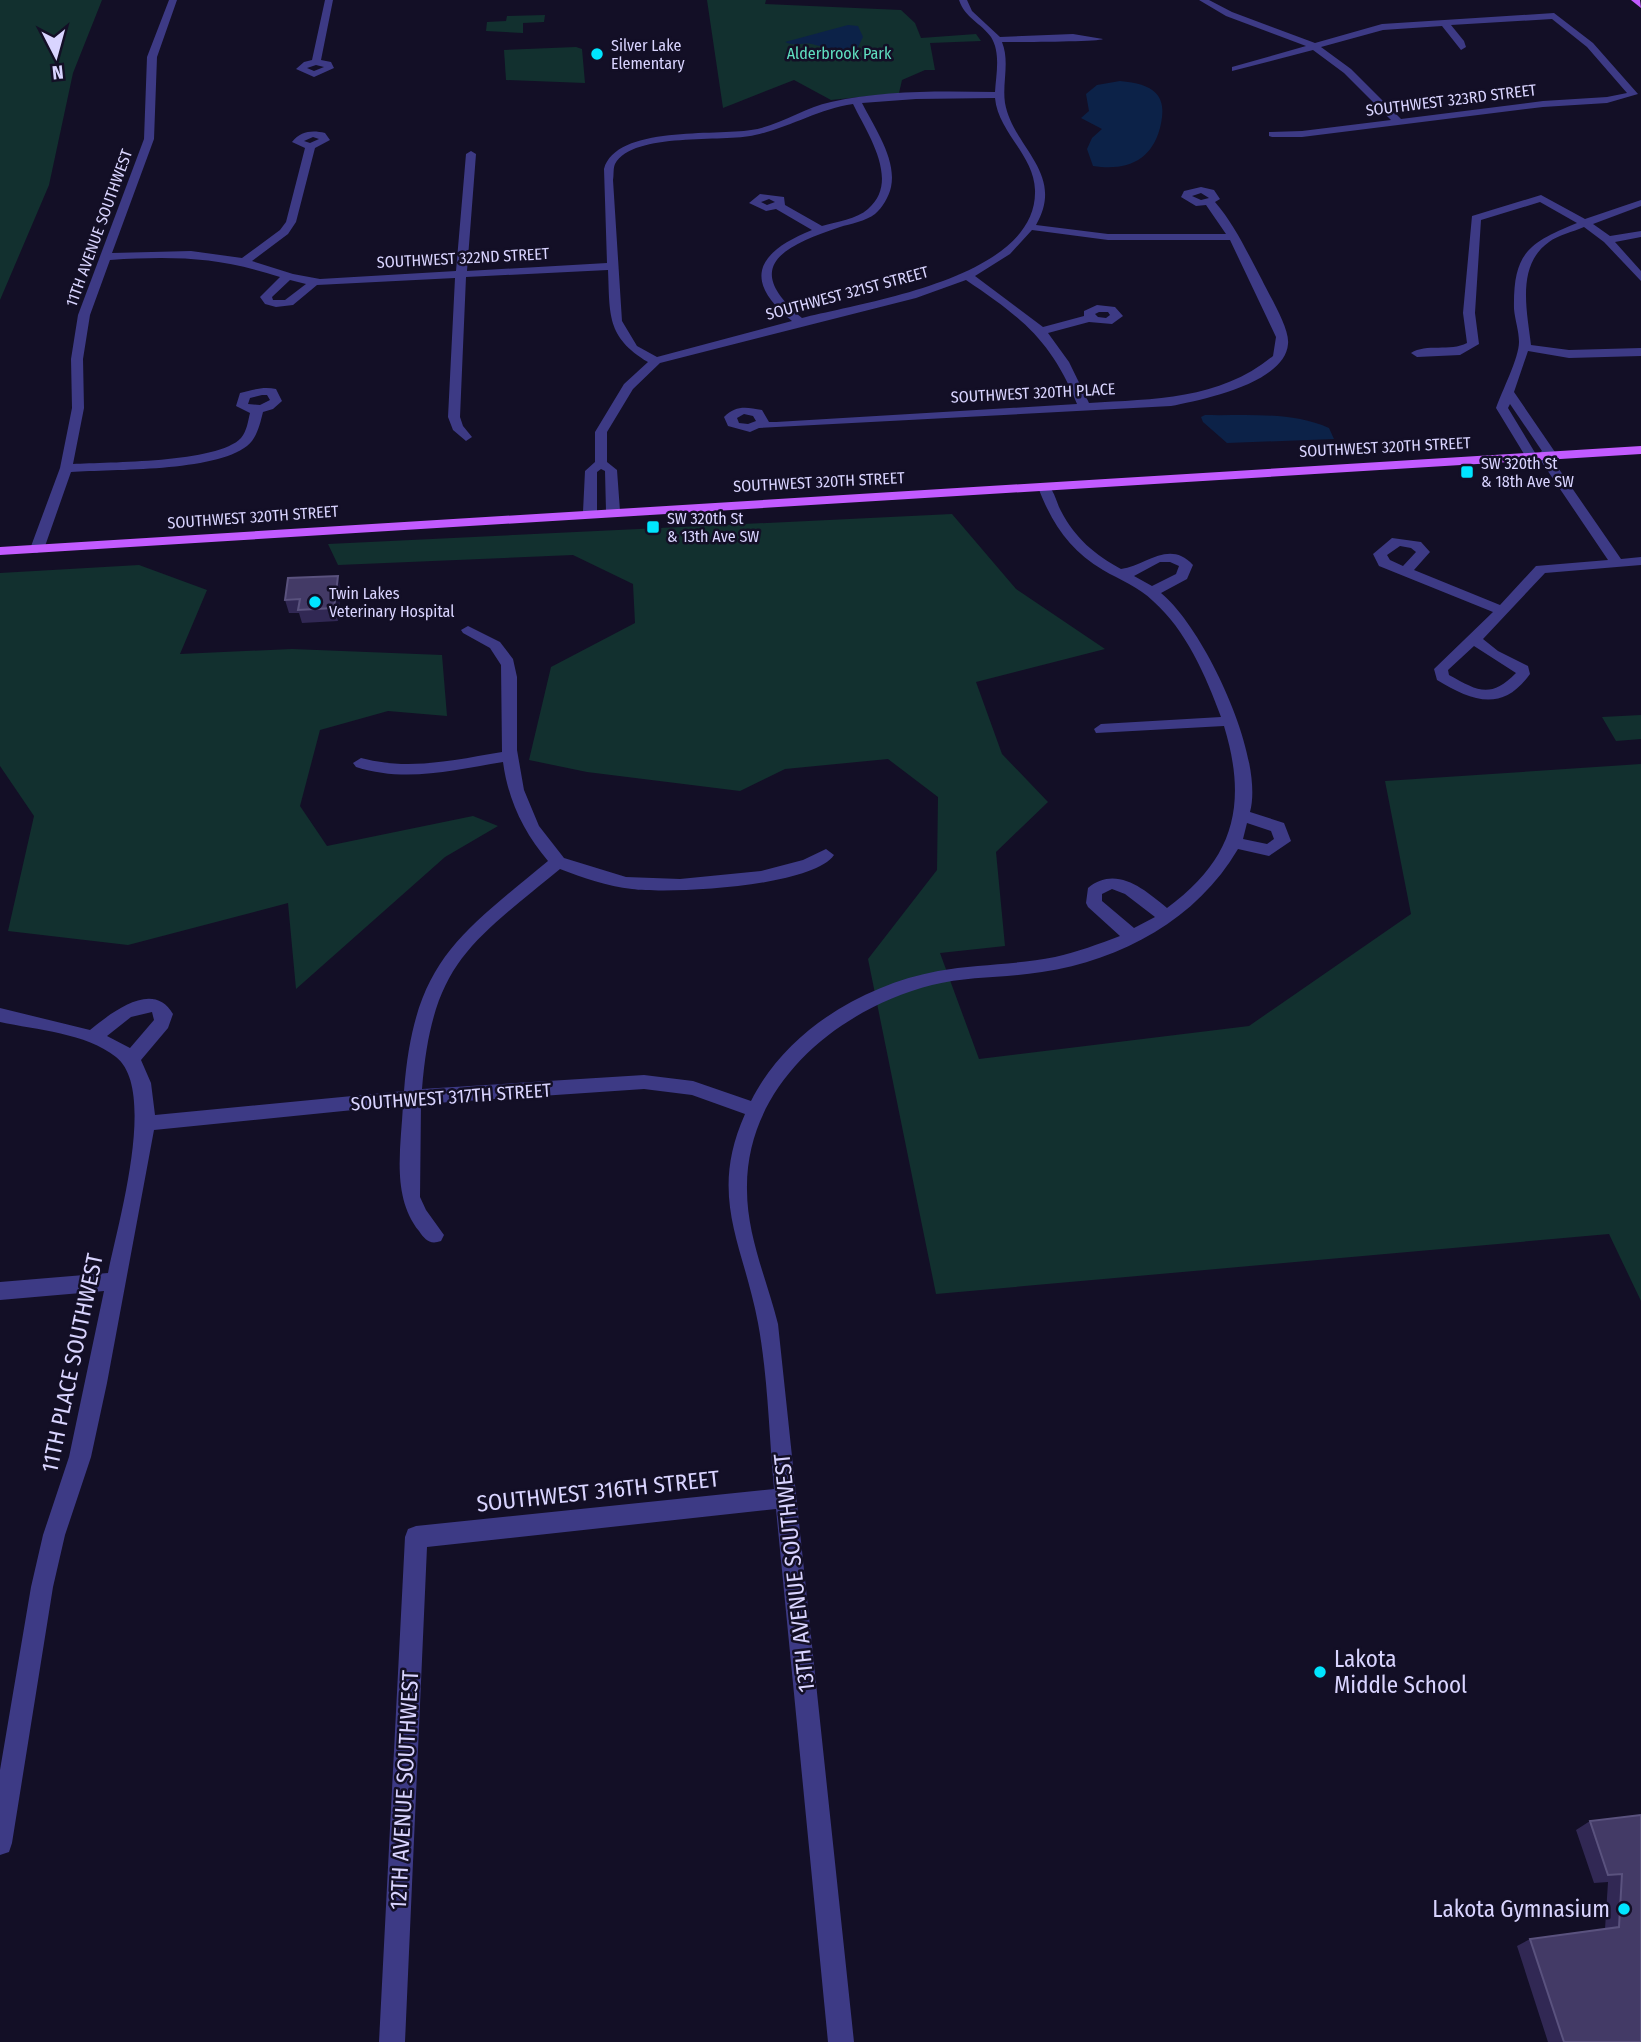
<svg xmlns="http://www.w3.org/2000/svg" width="1641" height="2042" viewBox="0 0 1641 2042" font-family="'Fira Sans Condensed',sans-serif">
<style>
.green{fill:#12302f}
.water{fill:#0c2248}
.lines{fill:none;stroke-linecap:round;stroke-linejoin:round}
.minor{fill:#3d3a85;fill-rule:evenodd}
.major{fill:#c25bff;fill-rule:evenodd}
.wall{fill:#312854}
.shaded-wall{fill:#1d163a}
.building{fill:#433a66;stroke:#5a527e;stroke-width:2}
.poi-dot{fill:#00e5ff;stroke:#130f26;stroke-width:2.5}
.labels{text-anchor:middle;dominant-baseline:central;stroke-width:5;stroke-linejoin:round;paint-order:stroke}
.far-poi-label{font-size:16px;fill:#d9d4ff;stroke:#130f26;text-anchor:start}
.far-park-label{font-size:16px;fill:#5fe0c0;stroke:#130f26}
.far-street-label{font-size:16px;fill:#d9d4ff;stroke:#130f26}
.street-label{font-size:19px;fill:#d9d4ff;stroke:#130f26}
.near-street-label{font-size:23px;fill:#d9d4ff;stroke:#130f26}
.near-poi-label{font-size:23px;fill:#d9d4ff;stroke:#130f26;text-anchor:start}
</style>
<rect width="100%" height="100%" fill="#130f26"/>
<g class="green">
<path d="M0 0H102L73 73 49 185 0 300Z"/>
<path d="M707 0H766L765 4 901 10 915 23 921 38 976 34 981 41 930 43 935 70H925L902 80 899 93 831 100 794 80 723 108Z"/>
<path d="M545 15 544 22 523 23V33L486 31 487 22 506 21 507 16Z"/>
<path d="M576 47 582 49 585 83 506 80 504 50Z"/>
<path d="M952 514 1016 589 1105 649 976 682 1002 754 1048 802 996 852 1005 946 940 953 979 1059 1249 1026 1411 914 1385 781 1641 764V1301L1609 1234 936 1294 868 959 937 870 938 797 888 759 785 769 740 791 587 772 529 760 551 667 635 623 633 584 573 555 338 565 328 544Z"/>
<path d="M139 565 207 590 180 654 292 649 442 655 447 716 388 711 320 730 300 806 327 846 473 816 498 826 445 857 296 989 288 903 128 945 8 931 34 816 0 766V573Z"/>
<path d="M1641 715V739L1616 741 1602 717Z"/>
</g>
<g class="water">
<path d="M848 25 858 26 863 37 857 49C840 53 828 48 812 44 802 42 794 47 785 42Z"/>
<path d="M1120 81C1153 84 1169 94 1160 128 1151 161 1127 171 1093 166L1087 149 1092 138 1102 129 1081 118 1089 111 1086 94 1097 85Z"/>
<path d="M1205 415C1246 416 1291 411 1329 428L1334 439 1227 443 1203 422 1201 417Z"/>
</g>
<g class="lines">
<g class="minor">
<path d="M169 0H177L157 57 154 139 112 253 191 251 242 258 280 230 286 222 305 148 292 142C301 131 312 130 325 133L330 140 315 148 296 222 288 234 252 261 293 274 320 279 456 271 466 154 471 151 476 154 467 271 607 263 604 169C616 125 716 136 751 130 779 126 803 108 831 102 884 90 941 91 995 92 996 75 1001 53 991 37 981 23 965 18 959 0H967L972 11 1000 37 1073 34 1103 39C1099 42 1016 42 1002 42 1010 62 1002 83 1005 103 1013 148 1066 173 1036 225L1108 234H1226L1206 205 1196 206 1181 197 1184 191 1201 187 1214 190 1220 199 1215 202C1235 225 1248 254 1262 280 1269 295 1290 328 1288 344 1285 383 1202 400 1171 406L759 428 750 432 728 426 724 417C736 405 746 407 762 410L769 422H776L1077 404C1051 340 1022 318 966 280L916 298 660 363 633 389 607 432V462L617 470 620 511 613 515 606 511 605 471 601 469 597 472V512L590 516 583 512 585 471 595 462V432L624 384 648 362C606 337 610 314 608 270L466 277 460 417 463 426 472 437 466 441 453 430 448 417 455 278 317 285 293 305 276 307 265 304 260 297 280 277C218 257 175 256 110 260L90 315 83 359 84 408 73 464C108 462 218 463 241 438 247 431 248 421 250 413L236 406 240 393C253 390 263 386 276 389L282 401 273 409 263 412C260 424 257 438 247 446 214 472 114 469 71 472L44 549 37 553 32 552 30 549 60 468 72 408 71 359 78 315 144 139 147 57ZM995 98C998 132 1034 155 1035 190 1038 278 864 302 802 318 740 266 784 246 840 227 850 224 866 221 875 214 882 208 889 197 891 187 897 159 874 127 862 103L916 99ZM853 104C867 133 901 181 868 209 857 219 836 222 822 226L785 205 784 197 760 194 749 203 766 211 776 209 812 230C758 252 741 279 792 321L657 357 637 346 622 321 613 180C614 175 613 168 615 164 634 131 723 143 755 135 789 128 818 109 853 104ZM313 137 319 139 310 143 304 141ZM1201 193 1209 198 1201 200 1192 196ZM769 199 775 202 767 205 761 202ZM1032 230 1108 240H1230L1276 337 1273 356C1220 400 1154 399 1089 403L1069 362 1048 333 1089 322 1112 324 1123 316 1115 307 1097 305 1084 311V316L1043 327 975 276 1010 254ZM290 280 306 284 285 300H273L272 297ZM1099 312H1108L1110 315 1106 318 1098 317 1095 314ZM262 395H267L270 400 260 405 248 404 250 398ZM744 414 753 416 756 421 748 424 739 423 737 418Z"/>
<path d="M325 0H333L321 60 331 62 334 68 314 77 296 69 304 62 312 60ZM316 65 324 67 314 71 307 68Z"/>
<path d="M1199 0H1209L1232 12 1315 43 1382 24 1554 13 1593 43 1638 94 1607 103 1543 107 1302 137H1272L1269 136V132L1302 131 1391 120 1344 73 1313 50 1232 71V67L1306 46 1226 16ZM1552 19 1587 47 1627 93 1607 97 1543 101 1401 119 1351 69 1321 47 1383 30 1442 26 1461 50 1466 47 1464 41 1451 25Z"/>
<path d="M1541 195 1585 219 1641 200V206L1593 224 1610 236 1641 231V237L1615 242 1641 271V281L1604 242 1584 227C1573 232 1558 235 1549 242 1516 265 1527 311 1531 345L1569 350 1641 348V356L1569 358 1528 351 1514 392 1557 455 1552 459 1621 559 1641 557V565L1545 573 1483 639 1498 651 1528 666 1530 674C1502 713 1472 701 1437 680L1434 669 1493 612 1379 566 1373 554 1392 538 1421 542 1430 552 1414 570 1500 605 1536 566 1608 560 1537 455 1542 451 1510 404 1508 408 1537 456 1535 459H1527L1496 408C1502 391 1519 358 1519 342 1519 331 1515 320 1514 309 1513 253 1528 243 1577 223L1540 202 1481 220 1475 313 1479 344 1460 355 1417 357 1411 353C1426 343 1450 352 1467 343L1463 313 1472 216ZM1400 546 1411 548 1416 552 1403 566 1390 560 1387 555ZM1474 646 1516 673C1490 699 1478 691 1449 675L1448 670Z"/>
<path d="M1044 483C1054 487 1056 502 1061 511 1075 538 1095 555 1121 569 1146 566 1169 539 1193 565L1187 579 1161 593C1204 628 1265 757 1250 812L1284 823 1291 841 1269 856 1238 849C1197 919 1122 960 1042 972 1006 978 968 976 932 985 838 1009 745 1085 747 1190 747 1236 767 1280 778 1324L854 2042H828L776 1509 427 1547 405 2042H379L405 1537 408 1529 416 1526 774 1489C769 1434 768 1377 758 1323 743 1243 708 1197 745 1114L692 1095 644 1089 421 1104 420 1197 426 1210 444 1235 441 1241C430 1245 425 1240 419 1231 391 1196 401 1147 403 1105L154 1130 107 1383 91 1457 65 1535 53 1587 12 1843 9 1852 0 1855V1770L31 1587 43 1535 69 1457 104 1291 0 1300V1282L108 1273C117 1226 158 1090 116 1057 86 1033 37 1030 0 1022V1008L90 1030C111 1013 153 979 173 1014L168 1028 141 1060 151 1083 155 1115 404 1091C414 963 456 937 548 861 524 833 508 800 503 762 453 770 406 783 356 767L353 763 361 758C409 771 454 760 502 752L501 665 490 648 463 633 461 630 468 626 500 642 513 659 517 677V750L524 790 539 826 564 858 626 877 680 879 761 871 803 860 826 849 834 855C812 887 670 894 632 889 607 886 583 878 560 869 469 944 432 964 422 1089L644 1075 693 1081 751 1101C786 1031 863 985 938 971 976 964 1016 965 1055 957 1077 952 1099 944 1120 936L1088 907 1086 903 1088 888C1116 865 1144 889 1167 908 1234 859 1248 805 1224 726L1096 733 1094 729 1101 724 1221 717C1206 676 1186 630 1153 601 1139 587 1120 580 1103 570 1070 551 1051 522 1038 487ZM1160 562H1170L1179 566 1176 574 1152 586 1134 576ZM1247 823 1271 831 1274 839 1267 844 1243 839ZM1112 889 1125 894 1155 917 1134 928 1102 901V894ZM152 1012 154 1020 130 1048 107 1036 131 1017Z"/>
</g>
<g class="major">
<path d="M1631 0H1640L1641 8Z"/>
<path d="M1641 446V454L0 555V547Z"/>
</g>
</g>
<g class="wall">
<path d="M341 589 338 621 302 623 299 613H289L285 600Z"/>
<path d="M1641 1815V2042H1548L1517 1946 1530 1939 1605 1929 1608 1882 1594 1883 1576 1830 1590 1821Z"/>
</g>
<path class="shaded-wall" d="M338 576 341 589 338 621 334 608Z"/>
<g class="building">
<path d="M338 576 334 608 298 610 300 599 285 600 288 578Z"/>
<path d="M1641 1815V2042H1564L1530 1939 1619 1927 1622 1874 1608 1875 1590 1821Z"/>
</g>
<g class="poi-dot">
<circle cx="597" cy="54" r="7"/>
<rect x="1460" y="465" width="14" height="14" rx="3.5"/>
<rect x="646" y="520" width="14" height="14" rx="3.5"/>
<circle cx="315" cy="602" r="7"/>
<circle cx="1320" cy="1672" r="7"/>
<circle cx="1624" cy="1909" r="7"/>
</g>
<g class="labels">
<g class="far-poi-label">
<text x="611" y="45">Silver Lake<tspan x="611" dy="18">Elementary</tspan></text>
<text x="1481" y="463">SW 320th St<tspan x="1481" dy="18">&amp; 18th Ave SW</tspan></text>
<text x="667" y="518">SW 320th St<tspan x="667" dy="18">&amp; 13th Ave SW</tspan></text>
<text x="329" y="593">Twin Lakes<tspan x="329" dy="18">Veterinary Hospital</tspan></text>
</g>
<g class="far-park-label">
<text x="839" y="53">Alderbrook Park</text>
</g>
<g class="far-street-label">
<text transform="translate(1451 100) rotate(-7)">SOUTHWEST 323RD STREET</text>
<text transform="translate(99 228) rotate(-70)">11TH AVENUE SOUTHWEST</text>
<text transform="translate(463 258) rotate(-3)">SOUTHWEST 322ND STREET</text>
<text transform="translate(847 293) rotate(-15)">SOUTHWEST 321ST STREET</text>
<text transform="translate(1033 393) rotate(-3)">SOUTHWEST 320TH PLACE</text>
<text transform="translate(1385 447) rotate(-3)">SOUTHWEST 320TH STREET</text>
<text transform="translate(819 482) rotate(-3)">SOUTHWEST 320TH STREET</text>
<text transform="translate(253 517) rotate(-4)">SOUTHWEST 320TH STREET</text>
</g>
<g class="street-label">
<text transform="translate(451 1097) rotate(-4)">SOUTHWEST 317TH STREET</text>
</g>
<g class="near-street-label">
<text transform="translate(72 1363) rotate(-78)">11TH PLACE SOUTHWEST</text>
<text transform="translate(598 1491) rotate(-6)">SOUTHWEST 316TH STREET</text>
<text transform="translate(794 1573) rotate(-96)">13TH AVENUE SOUTHWEST</text>
<text transform="translate(404 1790) rotate(-87)">12TH AVENUE SOUTHWEST</text>
</g>
<g class="near-poi-label">
<text x="1334" y="1659">Lakota<tspan x="1334" dy="26">Middle School</tspan></text>
<text x="1610" y="1909" text-anchor="end">Lakota Gymnasium</text>
</g>
</g>
<g transform="translate(56 56) rotate(174)" stroke="#130f26" stroke-width="5" paint-order="stroke">
<path d="M0-5L12 26L0 18L-12 26Z" fill="#d9d4ff"/>
<text y="-10" font-size="19" font-weight="bold" text-anchor="middle" fill="#d9d4ff">N</text>
</g>
</svg>
